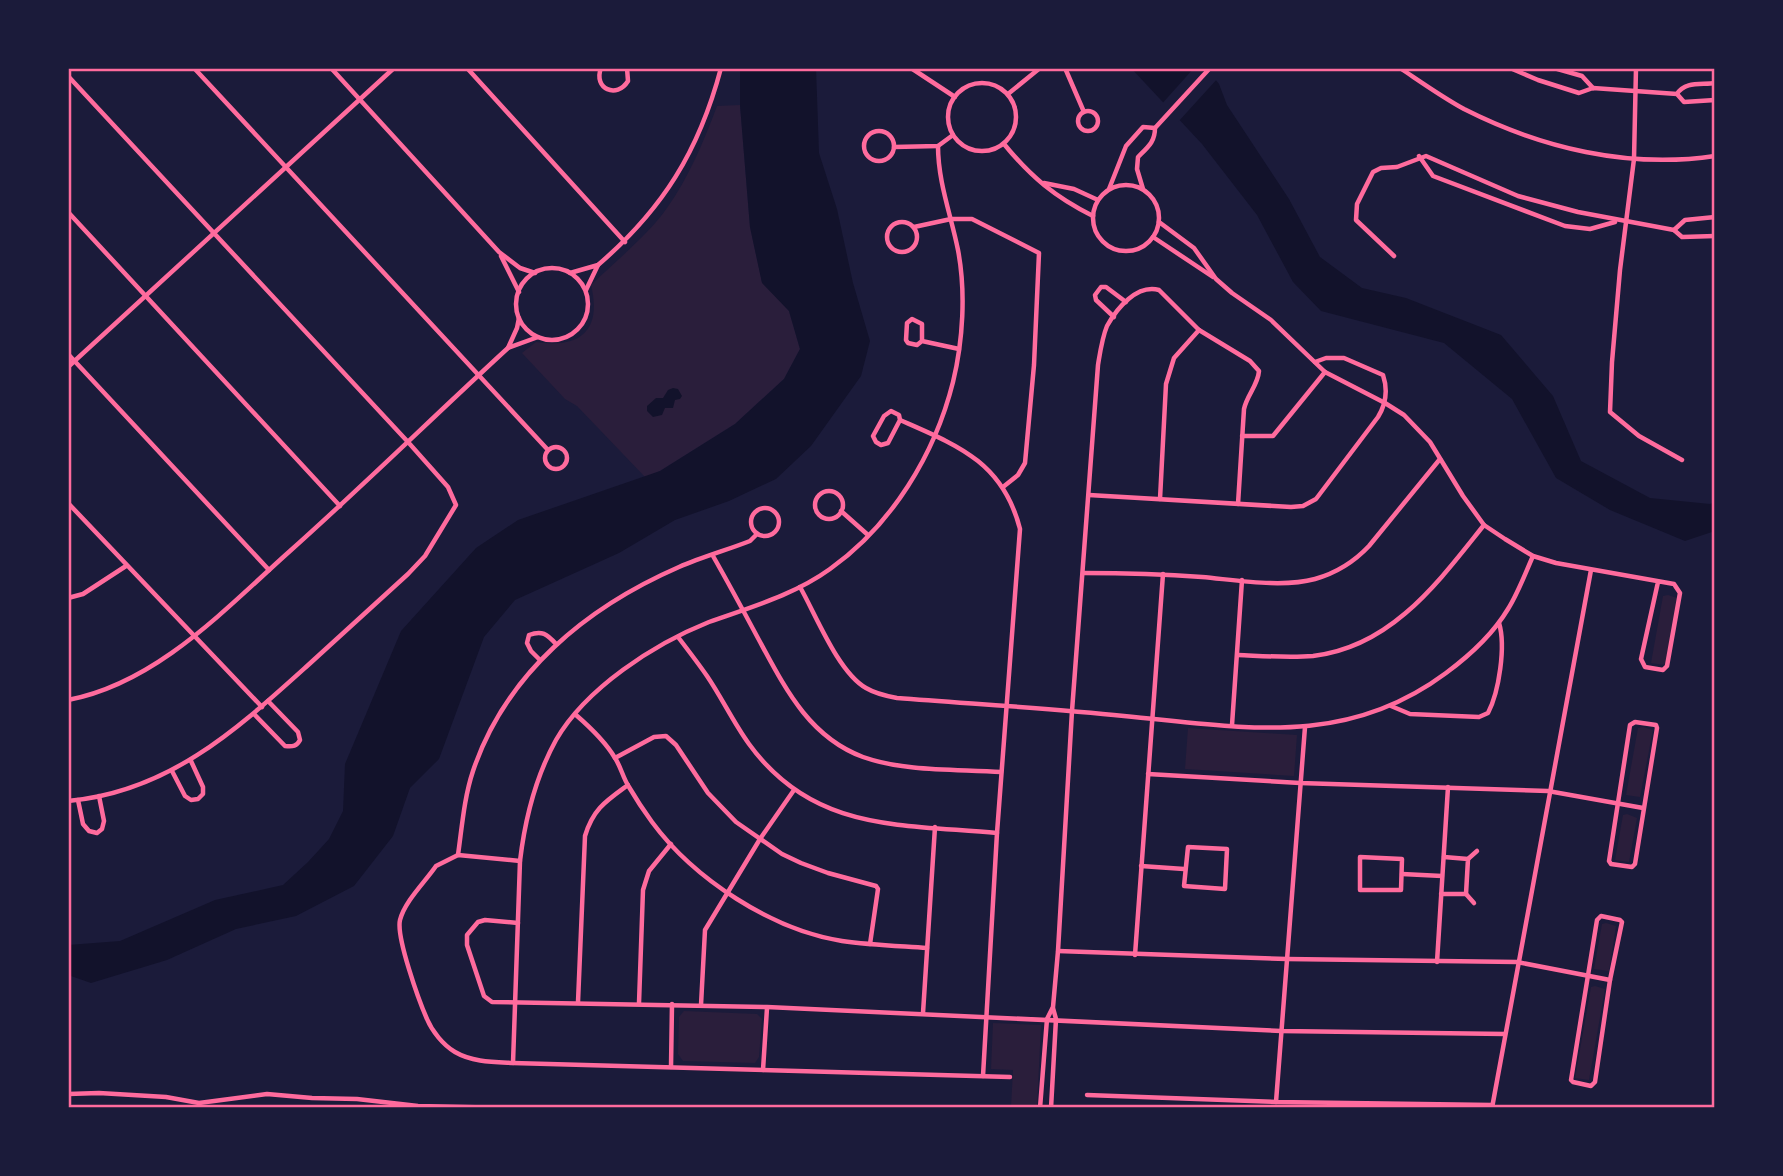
<svg xmlns="http://www.w3.org/2000/svg" width="1783" height="1176" viewBox="0 0 1783 1176" font-family="Raleway,sans-serif">
<style>
.green{fill:#2a1e3b}
.water{fill:#12122b}
.pier{fill:#1b1b3a}
.lines{fill:none;stroke-linecap:round;stroke-linejoin:round}
.minor{stroke:#ff6b9d;stroke-width:4.5}
.tertiary{stroke:#ff6b9d;stroke-width:5}
.neatline{fill:none;stroke:#ff6b9d;stroke-width:2.5}
</style>
<rect width="100%" height="100%" fill="#1b1b3a"/>
<g class="green">
<path d="M740 105 750 227 762 282 789 311 800 349 784 379 735 424 660 471 645 477 577 406 565 399 522 353 536 342C581 349 602 330 591 285 615 262 649 234 667 208 689 177 704 141 717 106Z"/>
<path d="M1668 595 1677 598 1665 665 1651 663 1663 596Z"/>
<path d="M1643 727 1653 730 1640 797 1626 795 1638 728Z"/>
<path d="M1188 728 1297 735 1294 776 1185 769Z"/>
<path d="M1627 814 1637 818 1629 862 1615 860 1623 815Z"/>
<path d="M1606 923 1616 926 1609 971 1594 969 1602 924Z"/>
<path d="M1595 986 1605 989 1589 1080 1575 1078 1591 987Z"/>
<path d="M684 1011 757 1014 762 1019 759 1057 755 1063 683 1061 678 1054 679 1017Z"/>
<path d="M993 1023 1041 1025 1037 1108 1011 1107 1013 1070 991 1069Z"/>
</g>
<g class="water">
<path d="M740 68H816L819 153 837 209 853 283 870 341 861 376 811 446 776 479 729 501 675 520 619 553 515 600 484 637 439 759 410 788 393 836 354 886 296 916 236 929 167 960 91 983 68 975V945L120 941 215 900 283 885 308 862 329 839 343 811 345 764 401 631 476 548 518 520 660 471 735 424 784 379 800 349 789 311 762 283 750 227 740 105Z"/>
<path d="M1131 68H1206L1219 84 1227 105 1289 199 1320 257 1362 288 1406 298 1501 335 1553 396 1581 461 1650 498 1710 504 1715 502V531L1685 541 1610 510 1556 478 1512 399 1444 343 1321 311 1293 282 1257 215 1202 144Z"/>
<path d="M673 388 678 389 682 396 680 399 675 400 673 408H665L662 415 653 417 647 411V406L656 398H663L668 390Z"/>
</g>
<path class="pier" d="M1194 68H1207L1218 78 1178 122 1160 106Z"/>
<g class="lines">
<g class="minor">
<path d="M194 68 548 450"/>
<path d="M331 68 499 252 520 268 535 273"/>
<path d="M467 68 625 242"/>
<path d="M601 68C593 89 617 99 628 81L627 68"/>
<path d="M911 68 955 97"/>
<path d="M1065 68 1084 112"/>
<path d="M1400 68C1421 82 1442 97 1464 109 1541 148 1628 169 1715 156"/>
<path d="M1510 68 1538 80 1579 93 1593 88 1677 94 1684 102 1715 100"/>
<path d="M1554 68 1582 76 1593 88"/>
<path d="M1636 68 1634 159 1620 270 1612 362 1610 412 1639 436 1682 460"/>
<path d="M68 76 408 442 448 487 456 505 425 556 408 574C374 605 340 636 306 667 235 731 168 792 68 801"/>
<circle cx="982" cy="117" r="34"/>
<path d="M1008 94 1040 68"/>
<path d="M1677 94C1685 81 1701 85 1715 83"/>
<circle cx="1088" cy="121" r="10"/>
<circle cx="879" cy="146" r="15"/>
<path d="M1004 144C1031 177 1055 197 1093 216"/>
<path d="M894 147 938 146 953 135"/>
<path d="M1419 156 1433 176 1565 226 1590 229 1615 222"/>
<path d="M1044 183 1074 189 1098 200"/>
<circle cx="1126" cy="218" r="33"/>
<path d="M1109 189 1126 146 1143 127 1155 128"/>
<path d="M1143 189 1137 169 1138 157C1148 147 1155 142 1155 128L1210 68"/>
<path d="M68 212 340 506"/>
<circle cx="902" cy="237" r="15"/>
<path d="M1159 222 1194 248 1216 279 1232 293 1271 320 1325 372 1385 403 1404 415 1430 442 1463 496 1484 525 1505 539 1533 556 1556 563 1674 584 1680 593 1667 666 1663 670 1645 667 1641 659 1658 582"/>
<path d="M914 227 951 219H972L1039 253 1034 365 1025 463 1018 475 1003 487"/>
<path d="M1674 230 1685 220 1715 217"/>
<path d="M1153 237 1213 277"/>
<path d="M501 256 519 292"/>
<path d="M1394 256 1356 220 1357 204 1373 172 1381 168 1397 167 1426 156 1518 196 1578 212 1674 230 1682 237 1715 236"/>
<path d="M598 265C663 209 699 151 721 68"/>
<circle cx="552" cy="304" r="36"/>
<path d="M570 273 598 265 586 290"/>
<path d="M1114 317 1096 300 1095 295 1101 287H1106L1126 302"/>
<path d="M519 318 517 328 508 348 538 337"/>
<path d="M922 341V324L912 319 907 323 906 340 908 343 917 345 922 341 959 349"/>
<path d="M68 354 269 570"/>
<path d="M68 367 394 68"/>
<path d="M900 420 888 443 881 445 876 442 873 436 884 416 891 411 899 415 900 420C957 445 1003 462 1020 529L997 833 983 1076"/>
<path d="M1242 436H1273L1325 372"/>
<circle cx="556" cy="458" r="11"/>
<circle cx="829" cy="505" r="14"/>
<path d="M1089 495 1291 507 1303 506 1316 499 1378 417C1386 404 1388 390 1383 375L1344 358H1326L1315 362"/>
<path d="M1160 499 1166 384 1174 358 1199 330"/>
<path d="M68 503 262 707"/>
<circle cx="765" cy="522" r="14"/>
<path d="M841 511 868 535"/>
<path d="M713 556C729 584 744 612 759 640 785 688 809 737 863 757 906 772 957 769 1001 772"/>
<path d="M1083 573C1123 573 1162 574 1202 577 1236 580 1282 588 1315 579 1336 573 1354 562 1369 546L1440 459"/>
<path d="M800 587C816 615 838 672 866 688 876 694 886 696 897 698 973 704 1049 708 1124 716 1242 727 1344 749 1446 673 1469 656 1493 634 1508 609 1518 593 1525 574 1533 556"/>
<path d="M68 598 83 594 126 566"/>
<path d="M678 637C688 650 698 663 707 676 722 698 733 722 749 744 813 832 900 824 997 833"/>
<path d="M1238 655C1263 656 1288 658 1313 656 1392 647 1439 581 1484 525"/>
<path d="M540 660 531 651 527 643 529 635C542 630 547 634 556 644"/>
<path d="M68 700C157 683 225 609 290 551 364 485 435 415 508 348"/>
<path d="M1391 706 1410 714 1479 717 1488 713C1499 692 1506 646 1499 623"/>
<path d="M254 714 285 746C293 747 297 746 300 740L298 732 268 701"/>
<path d="M576 715C591 728 605 741 615 758 621 767 623 778 629 787 636 799 644 811 652 822 694 879 772 930 842 941 870 945 899 946 927 948"/>
<path d="M1635 722 1656 725 1657 728 1635 864 1632 867 1611 864 1609 861 1630 725Z"/>
<path d="M1232 725 1242 580"/>
<path d="M615 758 654 737 666 736 676 745 708 793 736 822 782 854 801 863 828 873 876 886 878 889 870 944"/>
<path d="M172 771 185 796 191 800 198 799 203 794V787L191 761"/>
<path d="M1148 774 1300 783 1548 791 1643 808"/>
<path d="M78 800 83 824 89 831 97 833 102 829 104 821 99 796"/>
<path d="M1188 847 1227 849 1225 889 1184 886Z"/>
<path d="M458 855C462 827 464 798 473 771 506 673 587 607 679 567 702 557 727 550 750 541L757 534"/>
<path d="M1360 857 1402 859 1401 890H1360Z"/>
<path d="M1468 859 1477 851"/>
<path d="M520 861 458 855 436 866C425 882 405 901 400 920 396 937 419 1001 427 1019 432 1031 443 1045 455 1052 472 1062 493 1062 513 1063L1010 1077"/>
<path d="M1141 866 1184 869"/>
<path d="M1402 874 1442 876"/>
<path d="M1441 894H1466L1468 859 1444 857"/>
<path d="M1466 894 1474 903"/>
<path d="M1601 916 1620 920 1622 922 1610 980 1595 1082 1591 1086 1573 1082 1571 1080 1597 920Z"/>
<path d="M518 923 485 920 478 922 467 935V945L484 996 492 1002 767 1007 1281 1031 1505 1034"/>
<path d="M1058 951 1287 959 1517 962 1610 980"/>
<path d="M1135 955 1163 574"/>
<path d="M1437 962 1448 787"/>
<path d="M578 1002 585 836C593 809 606 801 628 785"/>
<path d="M639 1003 643 890 649 871 671 844"/>
<path d="M701 1005 705 930 760 839 794 790"/>
<path d="M923 1013 935 827"/>
<path d="M513 1063 520 861C525 819 535 778 556 740 586 688 654 644 709 622 751 607 794 595 830 569 892 525 935 454 953 382 963 341 966 292 958 250 951 215 938 182 938 146"/>
<path d="M671 1067 672 1004"/>
<path d="M763 1070 767 1008"/>
<path d="M68 1094 99 1093 166 1097 199 1103 267 1094 312 1098 357 1099 418 1106 510 1108"/>
<path d="M1087 1095 1276 1102 1492 1105"/>
<path d="M1276 1102 1305 727"/>
<path d="M1040 1108 1047 1019 1053 1007 1058 951 1072 711 1098 365C1100 353 1102 338 1107 326 1117 308 1137 284 1159 290L1199 330 1250 361 1259 371C1258 385 1247 395 1244 409L1238 504"/>
<path d="M1051 1108 1056 1019 1053 1008"/>
<path d="M1492 1108 1591 570"/>
</g>
<path class="tertiary" d="M580 1108H581"/>
</g>
<rect width="1783" height="1176" fill="none" stroke="#1b1b3a" stroke-width="140"/>
<rect x="70" y="70" width="1643" height="1036" class="neatline"/>
</svg>
